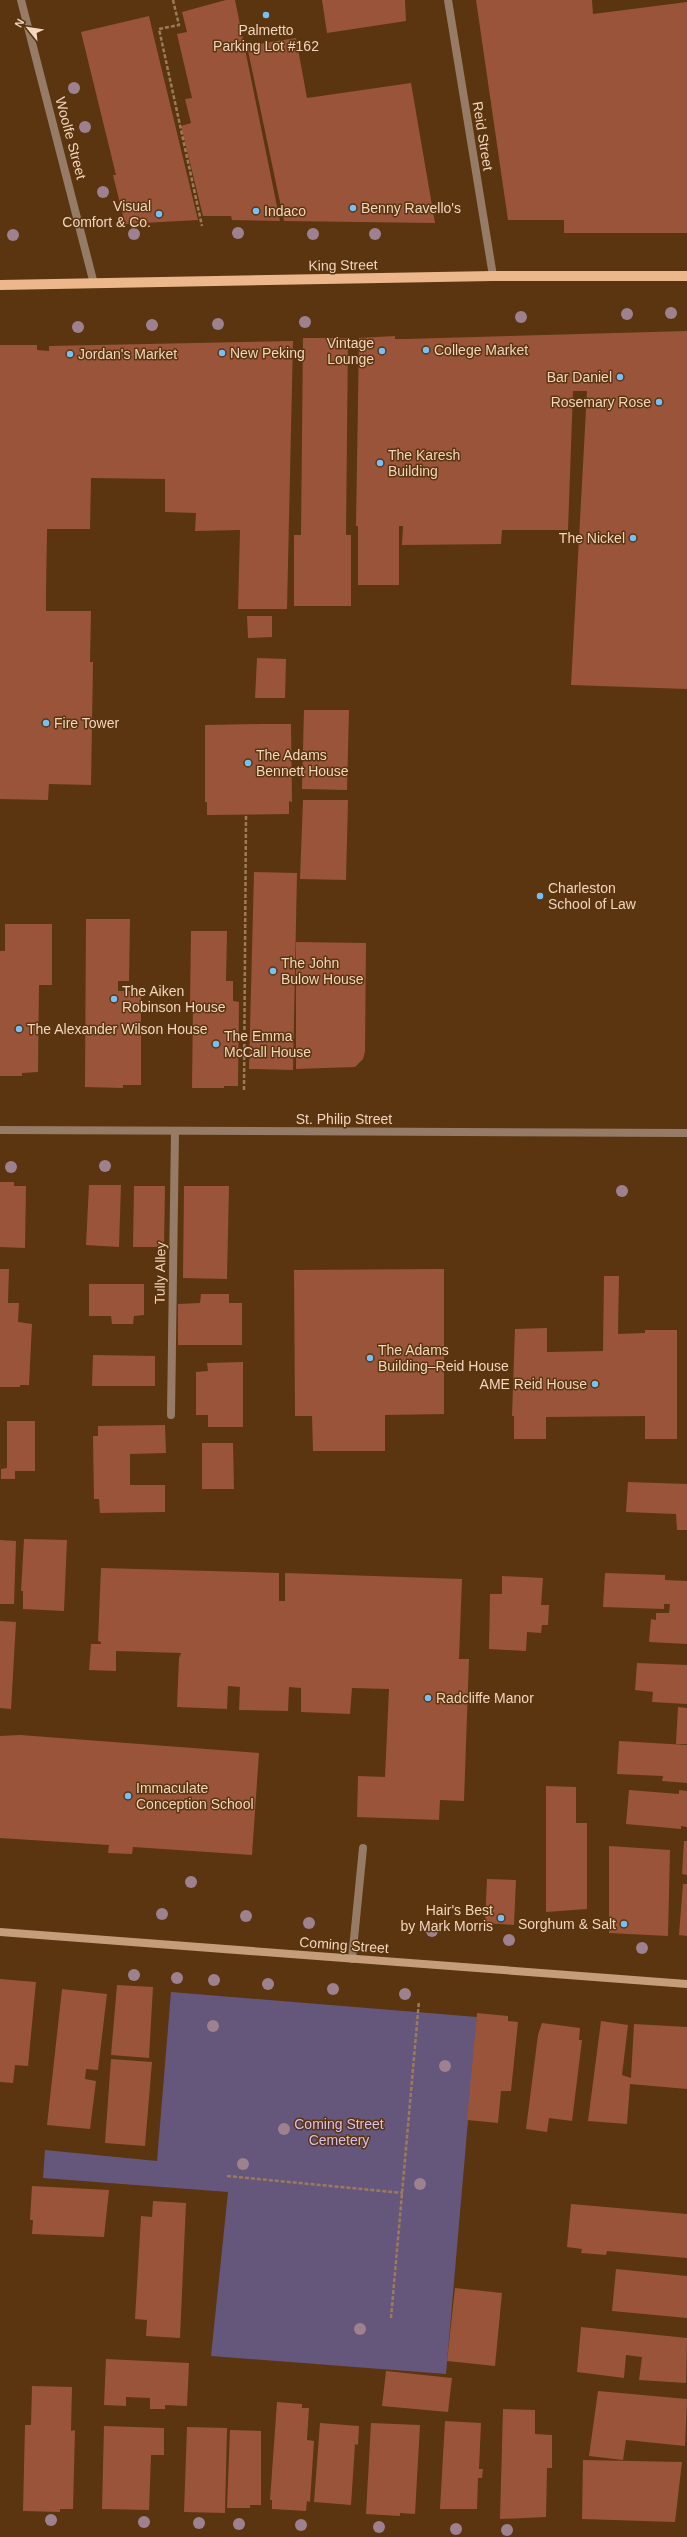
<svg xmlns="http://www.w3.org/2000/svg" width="687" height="2537" viewBox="0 0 687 2537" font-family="Helvetica,sans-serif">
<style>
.green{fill:#65567c}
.building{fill:#9a543a}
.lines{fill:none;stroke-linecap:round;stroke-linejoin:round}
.path{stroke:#9c7b5b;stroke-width:2.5;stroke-dasharray:4 2;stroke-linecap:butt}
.lane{stroke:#967c66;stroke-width:8}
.street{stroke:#967c66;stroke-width:8}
.secondary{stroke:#c69d7b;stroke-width:8}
.primary{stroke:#ecb78a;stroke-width:10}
.tree{fill:#9d818f}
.poi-dot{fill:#75c0f6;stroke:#5a3510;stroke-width:1.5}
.labels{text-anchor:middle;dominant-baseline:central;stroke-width:3;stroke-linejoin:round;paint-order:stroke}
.poi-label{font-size:14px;fill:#f3d6be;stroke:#5a3510;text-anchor:start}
.street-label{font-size:14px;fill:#f3d6be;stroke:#5a3510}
.park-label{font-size:14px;fill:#d4c0f7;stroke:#5a3510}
</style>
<rect width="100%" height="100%" fill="#5a3510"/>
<path class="green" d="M171 1992 477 2017 446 2374 211 2356 228 2192 43 2178 45 2150 157 2161Z"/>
<g class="building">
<path d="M226 0H235L280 221 232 220 231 216H203L181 126 191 123 185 99 192 98 177 34 187 32 182 12Z"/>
<path d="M322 0H405L406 21 327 33Z"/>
<path d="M476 0H592L593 14 687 2V233H564V220H508Z"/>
<path d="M149 16 157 50 198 220 125 224 113 175H116L81 32Z"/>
<path d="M296 38 307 98 411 83 435 223 284 221 247 46Z"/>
<path d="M687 331V689L571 685 587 391H573L568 530H502L501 544 402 545 403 526H399V585H358V526H356L359 338 395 336V339H405Z"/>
<path d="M303 338H348L346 535H351V606H294V535H301Z"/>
<path d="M293 341 287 609H238L240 530 195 531 196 513 165 512V479L91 478 90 529H47L46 593V611H91L90 662H93L91 785 49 784 48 800 0 799V345H37V350L49 351V346Z"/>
<path d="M247 616H272V637L248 638Z"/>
<path d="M257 658 286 659 285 698H255Z"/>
<path d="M304 710H349L347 790 302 789Z"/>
<path d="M261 724H291L292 802 289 801V814L207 815V802H205V725Z"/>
<path d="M303 800H348L346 880 300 879Z"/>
<path d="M254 872 297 873 293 1070 249 1069Z"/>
<path d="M86 919H130L129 981H118V991H141V1085H123V1088L85 1087Z"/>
<path d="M5 924H52V985H39L38 1072 22 1073V1076H0V951H5Z"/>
<path d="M191 931H227L226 981H233V1001L239 1002 238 1086H224V1088H192L193 1003H190Z"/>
<path d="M296 942 366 943 365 1052 363 1059 355 1067 296 1069Z"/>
<path d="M0 1182H14V1186H26L25 1248 0 1247Z"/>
<path d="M89 1185H121L119 1247 86 1245Z"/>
<path d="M134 1186H165L164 1247H133Z"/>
<path d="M184 1186H229L227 1279 183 1278Z"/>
<path d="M0 1269H9L8 1303H19L18 1322 32 1324 29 1385H20V1387H0Z"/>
<path d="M444 1269V1414L385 1415V1451H313L312 1416H295L294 1270Z"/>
<path d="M604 1276H619L618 1334 645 1333V1330H677V1439H645V1416L546 1417V1439H514V1416H512L515 1329 547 1328V1352L603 1351Z"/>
<path d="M89 1284H144V1315L134 1316 133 1324H112L111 1316H89Z"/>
<path d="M201 1294H229V1303H242V1345H178V1304L200 1303Z"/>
<path d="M93 1355 155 1356V1386H92Z"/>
<path d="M243 1362V1427H208V1415H196V1372L208 1371 207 1363Z"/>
<path d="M7 1421H35V1471H15V1479H1V1469L7 1468Z"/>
<path d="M165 1425 166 1453 130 1454V1485H165V1512L100 1513 99 1499H94L93 1436H98V1426Z"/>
<path d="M202 1443H233L234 1489H202Z"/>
<path d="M628 1482 687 1484V1530H677L676 1514 626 1512Z"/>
<path d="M24 1539 67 1540 64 1611 23 1609V1591H21Z"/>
<path d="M0 1540 16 1541 14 1604H0Z"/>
<path d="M101 1568 279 1573V1601H285V1573L462 1579 459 1659H469L464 1801 440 1800 439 1820 357 1817 358 1776 385 1777 389 1689 352 1688 350 1714 301 1712V1688L289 1687 288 1711 239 1710 240 1687 228 1686 227 1709 177 1707 179 1658 181 1653 116 1651V1671L89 1670 91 1644H101V1642L98 1641Z"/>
<path d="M605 1573 665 1575V1580L687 1581V1644L649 1642 651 1619 656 1620V1613H669L670 1604H664V1609L603 1607Z"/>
<path d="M502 1576 543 1578 541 1605H549L548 1625H542L541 1633 527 1632 526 1651 489 1649 490 1594H502Z"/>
<path d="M0 1621 16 1622 11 1709 0 1708Z"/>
<path d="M637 1663 687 1665V1704L652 1702 653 1692 635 1690Z"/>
<path d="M678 1707 687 1708V1744H676Z"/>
<path d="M20 1735 259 1753 252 1855 133 1847 132 1854 108 1853 109 1845 0 1838V1736Z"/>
<path d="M619 1741 687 1745V1783L662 1781 663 1776 617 1774Z"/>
<path d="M546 1786 576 1787V1823H587V1909L546 1912Z"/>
<path d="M629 1790 679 1794V1790L687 1791V1827L681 1826V1829L626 1824Z"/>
<path d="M684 1841H687V1875L682 1874Z"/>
<path d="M609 1846 670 1850 668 1936 609 1933Z"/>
<path d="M487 1879 516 1880 514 1925 485 1923Z"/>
<path d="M683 1884H687V1936L679 1935Z"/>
<path d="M0 1979 36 1982 28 2066 15 2065 13 2083 0 2082Z"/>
<path d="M117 1985 153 1987 149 2058 111 2055Z"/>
<path d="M62 1989 107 1994 98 2070 86 2069 85 2079 96 2081 90 2129 47 2125Z"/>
<path d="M477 2013 508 2016V2021L518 2022 511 2091H501L498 2123 467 2120Z"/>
<path d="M601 2021 628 2025 622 2075 631 2078 634 2024 687 2027V2089L630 2084 627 2124 588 2121Z"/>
<path d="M542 2023 580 2028 579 2040H582L572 2121 549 2118 547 2132 526 2129 538 2035Z"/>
<path d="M111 2059 152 2062 145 2146 105 2143Z"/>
<path d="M32 2186 109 2190 104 2237 32 2234 33 2220H30Z"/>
<path d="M153 2201 186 2203 180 2338 146 2336 147 2320 135 2319 141 2216 152 2217Z"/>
<path d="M571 2204 687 2214V2258L607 2251 606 2255 581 2253 582 2249 567 2247Z"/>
<path d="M616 2269 687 2276V2318L612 2311Z"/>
<path d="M455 2288 502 2293 495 2366 447 2361Z"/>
<path d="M581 2327 687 2338 686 2383 639 2380 642 2357 626 2355 624 2378 577 2372Z"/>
<path d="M106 2359 189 2363 187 2406 165 2405V2409H150V2398L126 2397V2406L104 2405Z"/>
<path d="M386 2371 452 2378 448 2412 382 2406Z"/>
<path d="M32 2386 72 2387 71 2431 75 2430 73 2509H60V2512L23 2511 25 2425H31Z"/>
<path d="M598 2391 687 2399 685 2446 626 2440 623 2460 589 2456Z"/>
<path d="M277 2402 302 2404V2408H309L307 2440 314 2441 310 2502 307 2501 306 2511 272 2509V2500H270Z"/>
<path d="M503 2409 535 2410V2434L552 2435V2468H547L546 2517 500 2519Z"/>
<path d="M445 2421 481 2423 479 2469H483L482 2478H478L477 2509H440Z"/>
<path d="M320 2423 359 2426 358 2445 355 2444 351 2505 314 2502Z"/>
<path d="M371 2423 420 2425 415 2514 400 2513V2516L366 2514Z"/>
<path d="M104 2426 164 2428V2455H151L149 2510 102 2509Z"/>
<path d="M187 2427 227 2428 225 2513 184 2512Z"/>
<path d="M230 2430 261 2431V2505H250V2508H227Z"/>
<path d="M583 2460 682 2462 675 2522 582 2519Z"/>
</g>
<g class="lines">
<g class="path">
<path d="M173 0 179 25 159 29 202 226"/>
<path d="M244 1090 246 814"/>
<path d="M227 2176 403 2193"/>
<path d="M391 2318 419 2001"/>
</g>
<g class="lane">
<path d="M171 1415 175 1131"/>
<path d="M352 1959 363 1848"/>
</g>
<g class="street">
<path d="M21 0 94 284"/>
<path d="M448 0 493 276"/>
<path d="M0 1130 687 1133"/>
</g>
<path class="secondary" d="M0 1932 687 1984"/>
<path class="primary" d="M0 285 493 276H687"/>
</g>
<g class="tree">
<circle cx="74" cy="88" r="6"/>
<circle cx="85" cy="127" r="6"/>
<circle cx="103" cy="192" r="6"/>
<circle cx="238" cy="233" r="6"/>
<circle cx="134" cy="234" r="6"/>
<circle cx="313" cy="234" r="6"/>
<circle cx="375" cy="234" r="6"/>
<circle cx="13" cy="235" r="6"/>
<circle cx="671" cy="313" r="6"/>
<circle cx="627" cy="314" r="6"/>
<circle cx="521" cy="317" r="6"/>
<circle cx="305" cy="322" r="6"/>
<circle cx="218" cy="324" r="6"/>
<circle cx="152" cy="325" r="6"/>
<circle cx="78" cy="327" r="6"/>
<circle cx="105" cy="1166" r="6"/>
<circle cx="11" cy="1167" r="6"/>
<circle cx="622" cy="1191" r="6"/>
<circle cx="191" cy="1882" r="6"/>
<circle cx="162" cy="1914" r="6"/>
<circle cx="246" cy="1916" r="6"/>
<circle cx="309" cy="1923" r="6"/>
<circle cx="432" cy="1931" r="6"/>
<circle cx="509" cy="1940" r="6"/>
<circle cx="642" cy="1948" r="6"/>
<circle cx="134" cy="1975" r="6"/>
<circle cx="177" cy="1978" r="6"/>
<circle cx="214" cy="1980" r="6"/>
<circle cx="268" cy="1984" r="6"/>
<circle cx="333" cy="1989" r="6"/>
<circle cx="405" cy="1994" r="6"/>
<circle cx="213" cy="2026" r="6"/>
<circle cx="445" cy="2066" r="6"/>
<circle cx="284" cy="2129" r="6"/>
<circle cx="243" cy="2164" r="6"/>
<circle cx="420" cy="2184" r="6"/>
<circle cx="360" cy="2329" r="6"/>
<circle cx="51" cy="2520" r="6"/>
<circle cx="144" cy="2522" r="6"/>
<circle cx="199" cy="2523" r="6"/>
<circle cx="239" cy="2524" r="6"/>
<circle cx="301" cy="2525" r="6"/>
<circle cx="379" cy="2527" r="6"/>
<circle cx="456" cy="2529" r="6"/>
<circle cx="507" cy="2530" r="6"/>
</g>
<g class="poi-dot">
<circle cx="266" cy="15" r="4"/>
<circle cx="353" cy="208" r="4"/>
<circle cx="256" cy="211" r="4"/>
<circle cx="159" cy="214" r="4"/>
<circle cx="426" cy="350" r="4"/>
<circle cx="382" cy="351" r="4"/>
<circle cx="222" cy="353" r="4"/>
<circle cx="70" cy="354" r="4"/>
<circle cx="620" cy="377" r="4"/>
<circle cx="659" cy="402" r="4"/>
<circle cx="380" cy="463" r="4"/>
<circle cx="633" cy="538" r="4"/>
<circle cx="46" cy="723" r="4"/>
<circle cx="248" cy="763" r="4"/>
<circle cx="540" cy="896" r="4"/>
<circle cx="273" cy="971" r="4"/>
<circle cx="114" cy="999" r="4"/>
<circle cx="19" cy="1029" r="4"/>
<circle cx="216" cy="1044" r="4"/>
<circle cx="370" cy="1358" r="4"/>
<circle cx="595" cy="1384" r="4"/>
<circle cx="428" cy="1698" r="4"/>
<circle cx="128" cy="1796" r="4"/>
<circle cx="501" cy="1918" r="4"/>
<circle cx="624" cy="1924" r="4"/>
</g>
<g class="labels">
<g class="poi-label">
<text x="266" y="30" text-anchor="middle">Palmetto<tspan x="266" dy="16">Parking Lot #162</tspan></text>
<text x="151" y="206" text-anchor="end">Visual<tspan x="151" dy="16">Comfort &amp; Co.</tspan></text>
<text x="361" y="208">Benny Ravello's</text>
<text x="264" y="211">Indaco</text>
<text x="374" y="343" text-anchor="end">Vintage<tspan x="374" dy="16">Lounge</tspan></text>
<text x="434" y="350">College Market</text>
<text x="230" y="353">New Peking</text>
<text x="78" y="354">Jordan's Market</text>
<text x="612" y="377" text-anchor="end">Bar Daniel</text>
<text x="651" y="402" text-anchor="end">Rosemary Rose</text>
<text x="388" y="455">The Karesh<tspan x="388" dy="16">Building</tspan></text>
<text x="625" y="538" text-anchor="end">The Nickel</text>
<text x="54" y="723">Fire Tower</text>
<text x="256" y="755">The Adams<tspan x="256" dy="16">Bennett House</tspan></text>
<text x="548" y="888">Charleston<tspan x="548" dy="16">School of Law</tspan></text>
<text x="281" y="963">The John<tspan x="281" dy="16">Bulow House</tspan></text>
<text x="122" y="991">The Aiken<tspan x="122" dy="16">Robinson House</tspan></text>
<text x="27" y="1029">The Alexander Wilson House</text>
<text x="224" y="1036">The Emma<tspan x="224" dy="16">McCall House</tspan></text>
<text x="378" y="1350">The Adams<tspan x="378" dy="16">Building–Reid House</tspan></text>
<text x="587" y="1384" text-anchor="end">AME Reid House</text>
<text x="436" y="1698">Radcliffe Manor</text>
<text x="136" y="1788">Immaculate<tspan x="136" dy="16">Conception School</tspan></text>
<text x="493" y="1910" text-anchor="end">Hair's Best<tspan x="493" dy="16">by Mark Morris</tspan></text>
<text x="616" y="1924" text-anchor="end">Sorghum &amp; Salt</text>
</g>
<g class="street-label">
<text transform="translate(483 136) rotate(81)">Reid Street</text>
<text transform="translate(71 138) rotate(75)">Woolfe Street</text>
<text transform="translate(343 265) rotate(-1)">King Street</text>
<text x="344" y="1119">St. Philip Street</text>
<text transform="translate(160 1273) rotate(-89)">Tully Alley</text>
<text transform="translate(344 1945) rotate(4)">Coming Street</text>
</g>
<g class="park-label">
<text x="339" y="2124">Coming Street<tspan x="339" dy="16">Cemetery</tspan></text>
</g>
</g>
<g transform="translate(28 28) rotate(300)" stroke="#5a3510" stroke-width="3" paint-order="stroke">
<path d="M0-3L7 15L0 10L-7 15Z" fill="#f3d6be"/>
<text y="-6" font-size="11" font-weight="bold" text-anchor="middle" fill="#f3d6be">N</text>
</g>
</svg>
